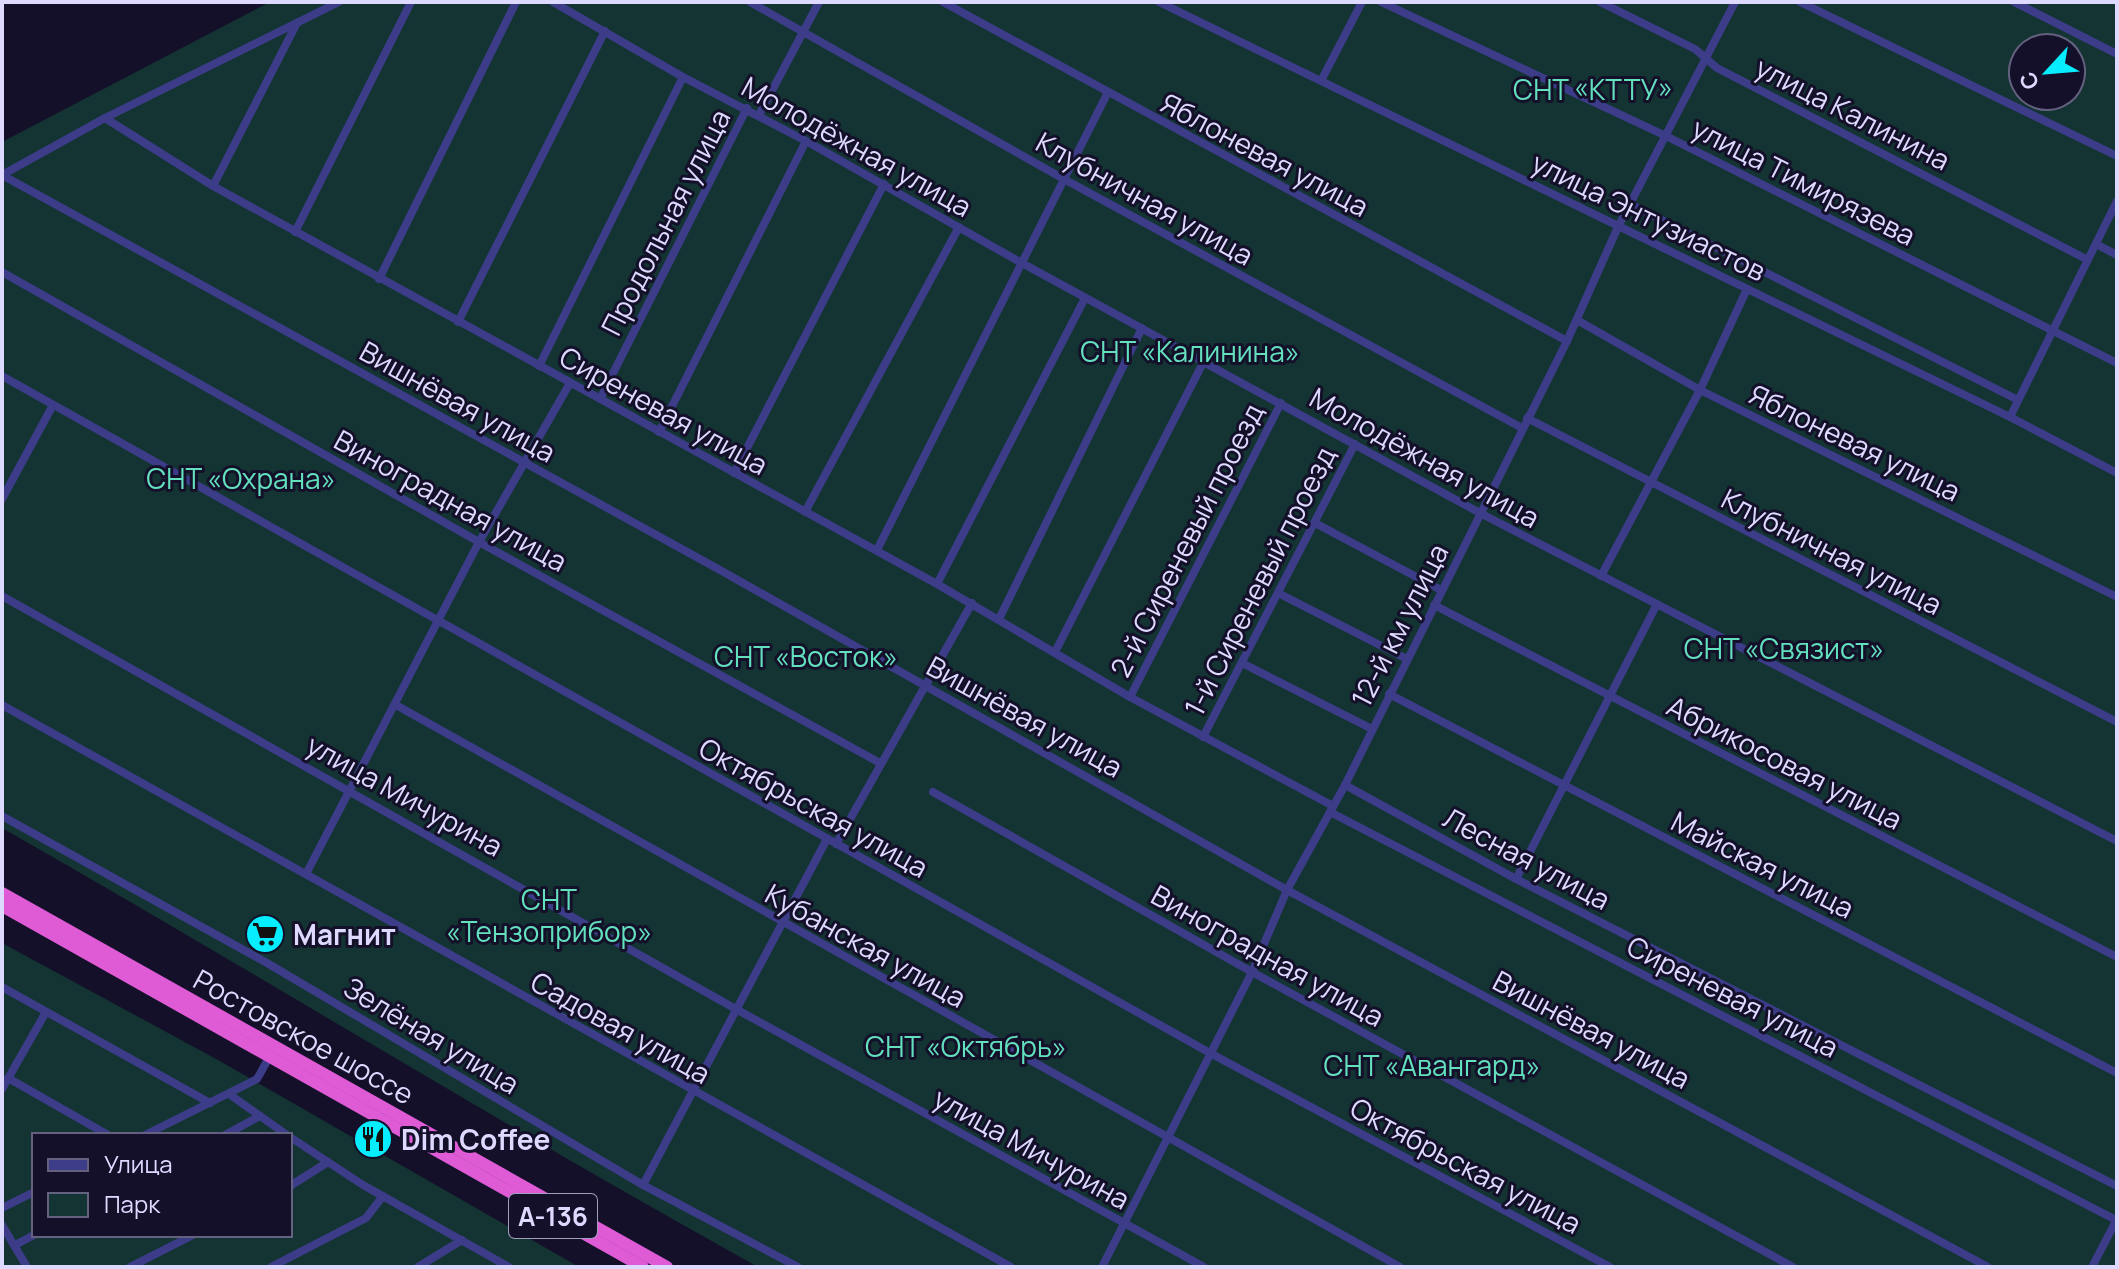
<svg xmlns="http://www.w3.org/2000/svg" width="2119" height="1269" viewBox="0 0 2119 1269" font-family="Manrope,sans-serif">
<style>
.green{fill:#133432;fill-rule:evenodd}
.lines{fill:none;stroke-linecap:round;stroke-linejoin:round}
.minor{stroke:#3c3c89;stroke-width:8}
.trunk{stroke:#df5ad5;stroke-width:12}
.labels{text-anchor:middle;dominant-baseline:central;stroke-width:6;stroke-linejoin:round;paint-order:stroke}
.shield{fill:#14102a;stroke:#a19dbf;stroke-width:2}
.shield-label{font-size:26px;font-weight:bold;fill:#ddd9ff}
.park-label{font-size:28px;fill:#63e1be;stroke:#14102a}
.street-label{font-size:28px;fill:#ddd9ff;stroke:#14102a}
.poi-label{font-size:28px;font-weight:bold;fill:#ddd9ff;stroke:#14102a;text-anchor:start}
</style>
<rect width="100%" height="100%" fill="#14102a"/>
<g class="green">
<path d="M270 2H2117V1267H758C503 1126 255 972 2 828V142ZM2023 48H2071V96H2023Z"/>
<path d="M2 943 218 1060 579 1267H2ZM34 1135H290V1235H34Z"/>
</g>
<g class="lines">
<g class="minor">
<path d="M553 2 683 77 806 141 1020 262 1480 513 2117 841"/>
<path d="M750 2 1062 178 1522 428"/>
<path d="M943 2 1567 341"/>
<path d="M1159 2 2010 417 2117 473"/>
<path d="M1381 2 1666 136 2117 363"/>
<path d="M1600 2 1695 49 1717 68 2088 260"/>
<path d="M1800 2 2117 156"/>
<path d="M2014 2 2117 54"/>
<path d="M1322 79 1362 2"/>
<path d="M759 115 819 2"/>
<path d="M105 118 213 186 937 584 1130 697 1333 806"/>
<path d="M2 175 720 570 1287 890 1988 1267"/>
<path d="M2 175 105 118 339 2"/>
<path d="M213 186 297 23"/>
<path d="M1630 204 2018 400"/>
<path d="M295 232 411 2"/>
<path d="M2096 244 2117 255"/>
<path d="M2 272 479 542 880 763"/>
<path d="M379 279 516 2"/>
<path d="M1577 320 1700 390 2117 597"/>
<path d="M458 322 605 31"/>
<path d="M539 366 683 77"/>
<path d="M2 376 1210 1053 1610 1267"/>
<path d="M600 399 747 108"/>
<path d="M2010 417 2117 201"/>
<path d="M1527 418 2117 722"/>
<path d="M659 432 806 141"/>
<path d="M734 473 884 184"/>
<path d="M2 499 53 405"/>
<path d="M805 512 959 227"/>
<path d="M1315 523 1441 590"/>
<path d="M877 550 1107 94"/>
<path d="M1601 576 1700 390 1747 289"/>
<path d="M937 584 1085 298"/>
<path d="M1278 593 1407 659"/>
<path d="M2 596 734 1008 1204 1267"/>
<path d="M1434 605 2117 957"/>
<path d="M999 619 1142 328"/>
<path d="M1055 652 1204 361"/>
<path d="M1244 664 1372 729"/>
<path d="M1389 694 2117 1073"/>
<path d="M1130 697 1281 403"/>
<path d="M2 705 1011 1267"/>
<path d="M396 705 1400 1267"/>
<path d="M1203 737 1355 444"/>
<path d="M1345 785 1516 879 2117 1186"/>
<path d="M933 792 1252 972 1793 1267"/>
<path d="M1330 812 2116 1220"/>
<path d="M2 816 267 963 643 1185 798 1267"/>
<path d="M836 844 972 603"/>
<path d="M306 874 479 542 570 383"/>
<path d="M1516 879 1657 604"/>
<path d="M2 987 210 1103"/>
<path d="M8 1078 108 1135"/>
<path d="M2 1089 46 1012"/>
<path d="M229 1094 287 1135"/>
<path d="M145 1135 257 1079 271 1054"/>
<path d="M225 1135 260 1116"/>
<path d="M290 1137 363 1185 509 1267"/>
<path d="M643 1185 827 839"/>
<path d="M290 1186 328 1162"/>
<path d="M2 1208 34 1192"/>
<path d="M2 1225 27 1267"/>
<path d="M15 1245 34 1235"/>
<path d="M130 1267 193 1235"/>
<path d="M271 1267 366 1218 383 1196"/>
<path d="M418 1267 462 1240"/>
<path d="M1102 1267 1252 972 1287 890 1345 785 1567 341 1618 227 1735 2"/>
<path d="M2092 1267 2117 1219"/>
</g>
<g class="trunk">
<path d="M2 893 667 1267"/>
<path d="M2 906 643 1267"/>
</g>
</g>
<defs>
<g id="supermarket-disc" transform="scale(2)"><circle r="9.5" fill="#05edff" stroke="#14102a"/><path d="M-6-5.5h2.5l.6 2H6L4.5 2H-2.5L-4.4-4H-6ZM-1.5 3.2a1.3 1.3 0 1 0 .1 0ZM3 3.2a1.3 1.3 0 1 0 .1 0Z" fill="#111"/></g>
<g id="restaurant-disc" transform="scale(2)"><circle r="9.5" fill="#05edff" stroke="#14102a"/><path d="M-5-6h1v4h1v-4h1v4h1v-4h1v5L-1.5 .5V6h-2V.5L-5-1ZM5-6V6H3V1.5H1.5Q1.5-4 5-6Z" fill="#111"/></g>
</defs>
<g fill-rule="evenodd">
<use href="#supermarket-disc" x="265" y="934"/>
<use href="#restaurant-disc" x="373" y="1139"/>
</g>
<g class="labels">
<rect class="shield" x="509" y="1194" width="88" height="44" rx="6"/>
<g class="shield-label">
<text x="553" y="1216">А-136</text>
</g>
<g class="park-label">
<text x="1593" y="89">СНТ «КТТУ»</text>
<text x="1190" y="351">СНТ «Калинина»</text>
<text x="241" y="478">СНТ «Охрана»</text>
<text x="1784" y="648">СНТ «Связист»</text>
<text x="806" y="656">СНТ «Восток»</text>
<text x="549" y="899">СНТ<tspan x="549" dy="32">«Тензоприбор»</tspan></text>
<text x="966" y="1046">СНТ «Октябрь»</text>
<text x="1432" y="1065">СНТ «Авангард»</text>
</g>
<g class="street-label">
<text transform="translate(1853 113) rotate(27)">улица Калинина</text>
<text transform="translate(857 146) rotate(29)">Молодёжная улица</text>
<text transform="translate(1265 154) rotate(28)">Яблоневая улица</text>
<text transform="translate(1804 181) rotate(27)">улица Тимирязева</text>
<text transform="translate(1145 198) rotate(29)">Клубничная улица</text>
<text transform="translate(1649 216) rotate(26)">улица Энтузиастов</text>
<text transform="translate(665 222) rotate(-63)">Продольная улица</text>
<text transform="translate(458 401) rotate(29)">Вишнёвая улица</text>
<text transform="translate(664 410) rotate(29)">Сиреневая улица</text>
<text transform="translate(1855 442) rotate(26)">Яблоневая улица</text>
<text transform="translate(1425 457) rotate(29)">Молодёжная улица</text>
<text transform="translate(451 500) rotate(29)">Виноградная улица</text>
<text transform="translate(1186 540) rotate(-63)">2-й Сиреневый проезд</text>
<text transform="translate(1832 551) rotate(27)">Клубничная улица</text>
<text transform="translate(1259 581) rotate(-63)">1-й Сиреневый проезд</text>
<text transform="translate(1399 625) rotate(-63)">12-й км улица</text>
<text transform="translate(1025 716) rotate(29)">Вишнёвая улица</text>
<text transform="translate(1785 762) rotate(27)">Абрикосовая улица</text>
<text transform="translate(405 795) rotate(29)">улица Мичурина</text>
<text transform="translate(814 807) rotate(29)">Октябрьская улица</text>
<text transform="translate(1527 858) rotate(28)">Лесная улица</text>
<text transform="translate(1763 864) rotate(27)">Майская улица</text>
<text transform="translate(866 945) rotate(29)">Кубанская улица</text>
<text transform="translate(1268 955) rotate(29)">Виноградная улица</text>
<text transform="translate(1733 996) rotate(27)">Сиреневая улица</text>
<text transform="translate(621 1027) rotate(29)">Садовая улица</text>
<text transform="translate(1592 1029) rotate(28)">Вишнёвая улица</text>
<text transform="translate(432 1035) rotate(31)">Зелёная улица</text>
<text transform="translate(304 1036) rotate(29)">Ростовское шоссе</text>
<text transform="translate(1032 1148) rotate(29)">улица Мичурина</text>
<text transform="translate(1466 1165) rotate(28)">Октябрьская улица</text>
</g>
<g class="poi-label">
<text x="293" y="934">Магнит</text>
<text x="401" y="1139">Dim Coffee</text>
</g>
</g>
<rect width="2119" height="1269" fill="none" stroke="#ddd9ff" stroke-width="8"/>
<rect x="32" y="1133" width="260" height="104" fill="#14102a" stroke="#64607f" stroke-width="2"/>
<rect x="48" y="1159" width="40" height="12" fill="#3c3c89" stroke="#64607f" stroke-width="2"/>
<text x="104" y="1173" font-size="24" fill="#ddd9ff">Улица</text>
<rect x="48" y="1193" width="40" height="24" fill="#133432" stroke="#64607f" stroke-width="2"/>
<text x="104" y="1213" font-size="24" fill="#ddd9ff">Парк</text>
<g transform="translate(2047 72) rotate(244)"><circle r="38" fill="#14102a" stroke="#64607f" stroke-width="2"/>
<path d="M0-6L14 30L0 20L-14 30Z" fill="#05edff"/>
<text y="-12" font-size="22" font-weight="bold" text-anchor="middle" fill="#ddd9ff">С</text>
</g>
</svg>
